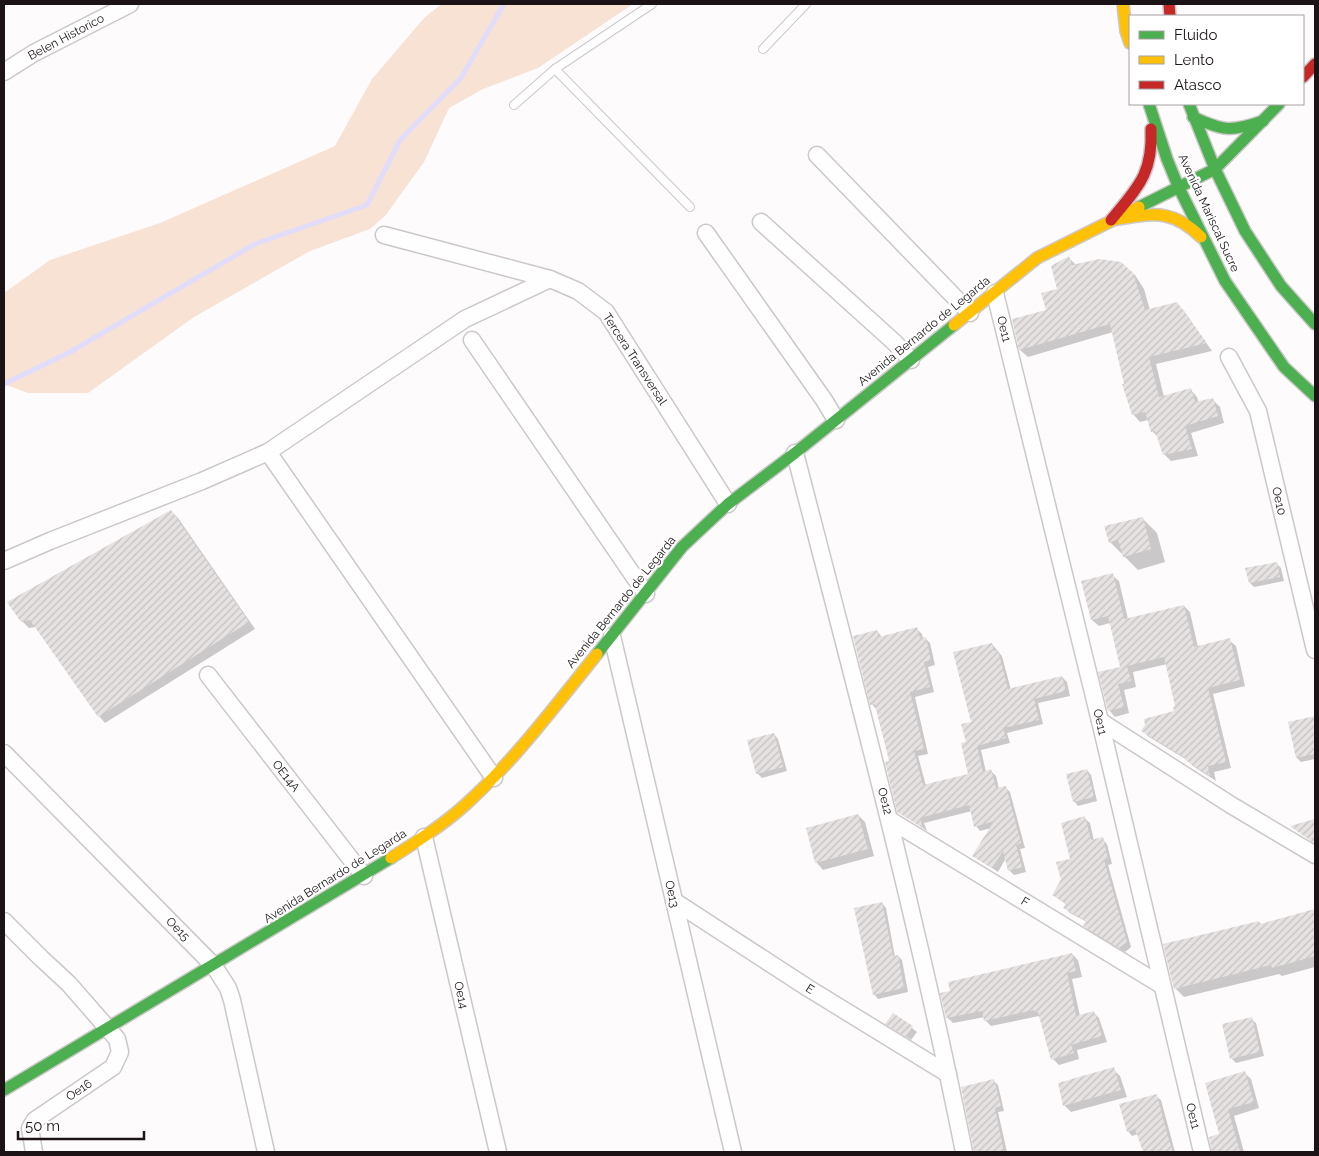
<svg xmlns="http://www.w3.org/2000/svg" width="1319" height="1156" viewBox="0 0 1319 1156" font-family="Raleway,sans-serif">
<style>
.green{fill:#f8e2d4}
.shadow{fill:#0003}
.lines{fill:none;stroke-linecap:round;stroke-linejoin:round}
.stream{stroke:#e0dcfa;stroke-width:5}
.building{fill:url(#building-hatch)}
.lane-casing{stroke:#ccc8c9;stroke-width:10}
.street-casing{stroke:#ccc8c9;stroke-width:19}
.fast-casing{stroke:#ccc8c9;stroke-width:14}
.slow-casing{stroke:#ccc8c9;stroke-width:14}
.jam-casing{stroke:#ccc8c9;stroke-width:14}
.lane{stroke:#fffeff;stroke-width:8}
.street{stroke:#fffeff;stroke-width:16}
.fast{stroke:#4caf50;stroke-width:11}
.slow{stroke:#ffc107;stroke-width:11}
.jam{stroke:#c62828;stroke-width:11}
.labels{text-anchor:middle;dominant-baseline:central;stroke-width:4.5;stroke-linejoin:round;paint-order:stroke}
.street-label{font-size:12px;fill:#1b1316;stroke:#fff}
</style>
<defs>
<pattern id="building-hatch" width="6" height="6" patternUnits="userSpaceOnUse" patternTransform="scale(1.25)"><rect width="6" height="6" fill="#e7e2e2"/><path d="M-1 1l2-2M0 6l6-6M5 7l2-2" fill="none" stroke="#c6c1c1"/></pattern>
</defs>
<rect width="100%" height="100%" fill="#fdfbfc"/>
<path class="green" d="M442 4H633L538 68 483 89 449 108 424 162 385 216 370 229 310 251 194 317 88 393H28L4 384V293L50 260 160 223 335 146 372 79 425 17Z"/>
<g class="shadow">
<path d="M1069 258 1076 265 1127 268 1135 275 1144 289 1150 310 1176 303 1184 311 1212 351 1156 364 1164 397 1190 389 1197 397 1199 403 1213 400 1220 407 1224 423 1191 433 1198 456 1171 461 1164 454 1159 438 1152 431 1148 420 1140 422 1133 414 1113 332 1028 357 1020 350 1013 320 1048 311 1058 289Z"/>
<path d="M171 511 178 518 255 629 105 723 99 716 36 627 29 628 22 621Z"/>
<path d="M1143 519 1157 533 1165 562 1138 570 1110 542Z"/>
<path d="M1277 564 1281 568 1284 581 1254 587 1250 583Z"/>
<path d="M1112 575 1119 581 1128 619 1184 606 1190 612 1198 647 1229 640 1236 646 1245 686 1213 694 1231 768 1214 772 1216 781 1193 766 1187 760 1149 737 1143 731 1175 712 1177 707 1167 664 1133 672 1136 687 1124 690 1129 713 1115 717 1109 710 1121 668 1110 623 1099 626 1092 620 1083 582Z"/>
<path d="M917 629 922 634 923 639 925 638 930 643 935 665 928 667 934 692 915 697 928 754 918 756 926 786 970 775 967 743 992 644 1002 656 1011 690 1062 677 1067 682 1070 696 1038 703 1043 724 1007 733 1010 743 981 750 986 772 991 771 996 776 999 789 1005 787 1010 792 1025 848 1020 849 1026 872 1014 875 1009 870 1006 858 998 872 974 856 991 828 980 831 976 826 972 811 924 823 927 831 898 811 890 762 876 709 872 704 877 631 882 637Z"/>
<path d="M1315 717V759L1301 762 1297 758 1289 723Z"/>
<path d="M774 734 778 739 787 771 762 778 757 773Z"/>
<path d="M1087 770 1091 775 1097 801 1078 806 1074 801Z"/>
<path d="M858 815 865 822 874 856 823 870 817 863 807 829Z"/>
<path d="M1084 818 1090 823 1094 841 1102 839 1107 844 1112 864 1108 865 1131 947 1125 952 1090 931 1085 926 1087 922 1070 913 1065 908 1067 905 1053 895 1071 860Z"/>
<path d="M882 903 886 908 895 957 898 956 902 960 908 992 878 999 874 994Z"/>
<path d="M1315 910V967L1282 976 1279 974 1184 997 1175 988 1259 922 1262 925Z"/>
<path d="M1072 954 1078 960 1082 977 1072 979 1080 1016 1093 1012 1099 1018 1107 1042 1077 1050 1079 1059 1059 1065 1053 1059 1039 1016 991 1026 985 1020V1017L953 1023 947 1017Z"/>
<path d="M894 1014 917 1032 911 1040 887 1024Z"/>
<path d="M1251 1019 1256 1023 1264 1056 1236 1063 1232 1059Z"/>
<path d="M1113 1069 1120 1076 1127 1097 1071 1112 1064 1105Z"/>
<path d="M1245 1073 1251 1079 1259 1108 1234 1116 1244 1152H1212L1210 1138 1220 1135 1206 1083Z"/>
<path d="M993 1080 998 1085 1004 1111 998 1112 1007 1152H974Z"/>
<path d="M1156 1096 1161 1100 1175 1152H1144L1138 1134 1132 1136 1128 1131Z"/>
</g>
<g class="lines">
<path class="stream" d="M4 384 70 352 255 244 367 205 400 140 461 78 504 4"/>
</g>
<g class="building">
<path d="M1069 256 1072 265 1099 259 1121 262 1133 273 1145 310 1177 302 1207 343 1149 357 1159 397 1191 388 1195 402 1213 398 1218 416 1185 426 1192 449 1163 455 1155 431 1151 432 1145 412 1132 415 1122 384H1124L1110 324 1019 350 1012 319 1046 310 1041 293 1057 289 1051 266Z"/>
<path d="M171 510 249 622 98 717 30 620 21 622 7 602Z"/>
<path d="M1143 517 1151 549 1123 557 1118 539 1109 543 1104 526Z"/>
<path d="M1277 562 1280 577 1249 583 1245 568Z"/>
<path d="M1113 573 1124 619 1184 605 1194 647 1230 638 1240 680 1208 688 1226 762 1208 766 1210 776 1185 760V758L1141 731 1145 725 1144 719 1174 711 1173 707 1175 706 1164 657 1127 666 1131 681 1118 684 1124 707 1108 711 1098 672 1120 667 1108 616 1091 620 1081 581Z"/>
<path d="M917 627 920 638 926 637 931 660 924 662 930 687 910 692 924 749 914 751 923 785 968 774 961 743 966 742 961 724 971 722 953 652 992 643 994 651 998 650 1008 689 1062 676 1066 691 1034 699 1039 720 1003 728 1006 738 977 746 983 772 991 769 996 788 1006 786 1021 843 1016 845 1022 867 1008 871 1003 851 992 868 972 856 994 821 974 827 969 805 920 818 923 828 897 812 885 762 889 761 875 704 870 705 853 636 877 630 879 637Z"/>
<path d="M1315 716V754L1296 758 1288 722Z"/>
<path d="M774 733 783 767 756 774 747 740Z"/>
<path d="M1087 769 1094 797 1073 802 1066 774Z"/>
<path d="M858 814 868 849 815 863 806 828Z"/>
<path d="M1085 816 1091 840 1103 837 1108 859 1104 860 1127 942 1119 948 1083 926 1086 921 1063 908 1066 903 1052 895 1061 880 1056 862 1070 859 1061 823Z"/>
<path d="M1315 819V844L1290 826Z"/>
<path d="M882 902 893 956 898 955 904 988 873 995 854 908Z"/>
<path d="M1315 909V956L1272 968 1271 965 1174 989 1163 944 1259 921 1260 924Z"/>
<path d="M1072 953 1076 971 1067 973 1076 1016 1094 1011 1102 1036 1071 1045 1074 1053 1051 1060 1038 1012 1035 1013 1034 1010 984 1021 982 1011 946 1018 940 993 950 991 948 982Z"/>
<path d="M893 1013 913 1026 906 1037 885 1024Z"/>
<path d="M1252 1017 1260 1052 1230 1059 1222 1024Z"/>
<path d="M1114 1067 1121 1090 1063 1106 1058 1083Z"/>
<path d="M1245 1071 1254 1102 1228 1109 1240 1152H1212L1209 1137 1219 1134 1205 1083Z"/>
<path d="M994 1079 1001 1106 995 1108 1004 1152H974L961 1087Z"/>
<path d="M1157 1094 1166 1130 1173 1152H1143L1135 1129 1127 1132 1119 1104Z"/>
</g>
<g class="lines">
<g class="lane-casing">
<g id="lane">
<path d="M763 49 806 4"/>
<path d="M555 69 690 207"/>
<path d="M514 105 555 69 652 4"/>
</g>
</g>
<g class="street-casing">
<g id="street">
<path d="M4 72 34 53 130 4"/>
<path d="M817 155 970 313"/>
<path d="M761 222 894 342 911 360"/>
<path d="M706 233 824 400 836 420"/>
<path d="M384 235 550 279 578 291 606 312 728 504"/>
<path d="M995 293 1100 721 1202 1152"/>
<path d="M472 340 646 594"/>
<path d="M1229 357 1258 411 1315 650"/>
<path d="M268 452 494 778"/>
<path d="M795 453C855 685 917 917 964 1152"/>
<path d="M4 561 50 541 202 481 268 452 465 319 550 279"/>
<path d="M612 636 733 1152"/>
<path d="M208 675 364 876"/>
<path d="M1100 721 1231 805 1315 855"/>
<path d="M4 753 214 966 228 988 232 1000 266 1152"/>
<path d="M890 820 1161 985"/>
<path d="M424 837 498 1152"/>
<path d="M674 901 808 988 948 1074"/>
<path d="M4 921 41 958 69 984 117 1039 120 1052 113 1067 35 1120 30 1128 34 1152"/>
</g>
</g>
<g class="fast-casing">
<g id="fast">
<path d="M1149 104 1167 159 1178 186 1225 281 1284 367 1315 396"/>
<path d="M1189 104 1215 169 1245 231 1281 286 1315 324"/>
<path d="M1193 117C1223 131 1231 132 1263 121"/>
<path d="M1139 207 1215 169 1279 104"/>
<path d="M597 654 682 547 728 504 795 453 954 325"/>
<path d="M4 1090 391 858"/>
</g>
</g>
<g class="slow-casing">
<g id="slow">
<path d="M1123 4 1126 31 1130 43"/>
<path d="M1111 220C1151 215 1169 206 1201 237"/>
<path d="M954 325 1037 258 1139 207"/>
<path d="M391 858C416 842 443 825 465 805 515 760 555 706 597 654"/>
</g>
</g>
<g class="jam-casing">
<g id="jam">
<path d="M1169 4 1170 16"/>
<path d="M1303 77 1315 64"/>
<path d="M1111 220C1138 187 1153 174 1151 129"/>
</g>
</g>
<use href="#lane" class="lane"/>
<use href="#street" class="street"/>
<use href="#fast" class="fast"/>
<use href="#slow" class="slow"/>
<use href="#jam" class="jam"/>
</g>
<g class="labels">
<g class="street-label">
<text transform="translate(66 37) rotate(-28)">Belen Historico</text>
<text transform="translate(1209 213) rotate(65)">Avenida Mariscal Sucre</text>
<text transform="translate(1004 329) rotate(76)">Oe11</text>
<text transform="translate(924 331) rotate(-39)">Avenida Bernardo de Legarda</text>
<text transform="translate(635 359) rotate(57)">Tercera Transversal</text>
<text transform="translate(1279 501) rotate(77)">Oe10</text>
<text transform="translate(621 602) rotate(-51)">Avenida Bernardo de Legarda</text>
<text transform="translate(1100 722) rotate(77)">Oe11</text>
<text transform="translate(286 776) rotate(52)">OE14A</text>
<text transform="translate(885 801) rotate(76)">Oe12</text>
<text transform="translate(335 876) rotate(-32)">Avenida Bernardo de Legarda</text>
<text transform="translate(672 894) rotate(77)">Oe13</text>
<text transform="translate(1025 902) rotate(31)">F</text>
<text transform="translate(178 929) rotate(45)">Oe15</text>
<text transform="translate(810 989) rotate(32)">E</text>
<text transform="translate(461 995) rotate(77)">Oe14</text>
<text transform="translate(79 1090) rotate(-34)">Oe16</text>
<text transform="translate(1193 1116) rotate(76)">Oe11</text>
</g>
</g>
<rect width="1319" height="1156" fill="none" stroke="#1b1316" stroke-width="10"/>
<rect x="1129" y="15" width="175" height="90" fill="#ffffff" stroke="#a4a1a2"/>
<rect x="1139" y="31" width="25" height="8" fill="#4caf50" stroke="#a4a1a2"/>
<text x="1174" y="40" font-size="15" fill="#1b1316">Fluido</text>
<rect x="1139" y="56" width="25" height="8" fill="#ffc107" stroke="#a4a1a2"/>
<text x="1174" y="65" font-size="15" fill="#1b1316">Lento</text>
<rect x="1139" y="81" width="25" height="8" fill="#c62828" stroke="#a4a1a2"/>
<text x="1174" y="90" font-size="15" fill="#1b1316">Atasco</text>
<path d="M18 1131v8h126v-8" fill="none" stroke="#1b1316" stroke-width="2.5"/>
<text x="25" y="1131" font-size="15" fill="#1b1316" stroke="#ffffff" stroke-width="4" paint-order="stroke">50 m</text>
</svg>
